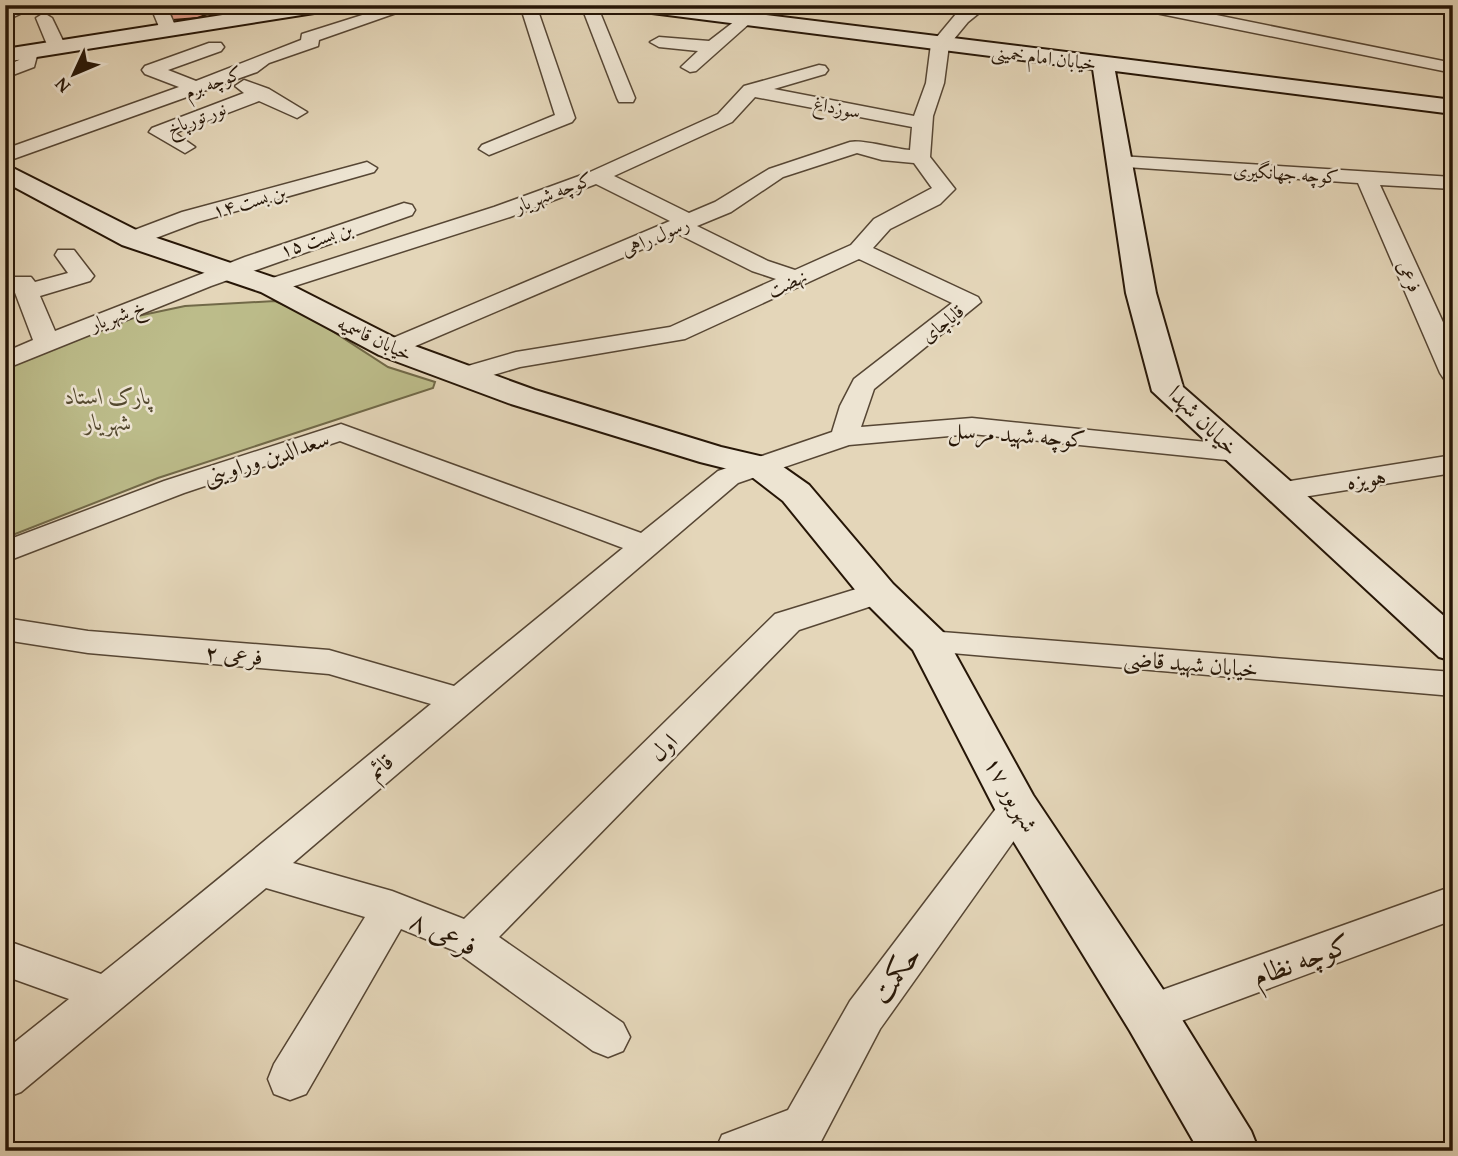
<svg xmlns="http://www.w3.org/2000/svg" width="1458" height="1156" viewBox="0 0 1458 1156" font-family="'Gentium Book Plus',Amiri,serif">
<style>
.green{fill:#bcbc8a;stroke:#716948;stroke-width:2}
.building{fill:#e5a08e;stroke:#261607;stroke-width:2}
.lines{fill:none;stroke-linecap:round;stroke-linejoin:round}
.street-casing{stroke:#564634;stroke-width:3}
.secondary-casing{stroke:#261607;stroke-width:4}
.street{fill:#ede4d2;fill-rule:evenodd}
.secondary{fill:#ede4d2;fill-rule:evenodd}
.labels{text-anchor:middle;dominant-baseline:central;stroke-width:5;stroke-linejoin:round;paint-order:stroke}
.far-street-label{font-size:19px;fill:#261607;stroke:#ede4d2}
.park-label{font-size:23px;font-style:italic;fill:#53482e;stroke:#ede4d2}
.street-label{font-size:23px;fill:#261607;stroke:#ede4d2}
.near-street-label{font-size:28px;fill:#261607;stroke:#ede4d2}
</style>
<rect width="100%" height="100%" fill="#e4d6b9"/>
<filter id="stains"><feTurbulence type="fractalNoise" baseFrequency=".00286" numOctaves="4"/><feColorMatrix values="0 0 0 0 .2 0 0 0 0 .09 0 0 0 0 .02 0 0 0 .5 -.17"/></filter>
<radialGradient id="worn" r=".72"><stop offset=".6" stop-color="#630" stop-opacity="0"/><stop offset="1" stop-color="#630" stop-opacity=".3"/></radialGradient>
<path class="green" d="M275 301 309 316 388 367 435 382 433 388 158 478 5 538V361L81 328 185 306Z"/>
<path class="building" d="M169 5H216L217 10 198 18 172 20Z"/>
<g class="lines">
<g class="street-casing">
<g id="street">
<path d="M17 5 33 8 5 21V10Z"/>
<path d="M150 5H166L177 30 174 34H162Z"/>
<path d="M394 5H419L319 40 318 46 269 63 257 72 5 162V149L179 87 145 74 142 70 145 66 209 43H221L224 47 221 51 168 70 196 81 301 40 302 34Z"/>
<path d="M520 5H536L575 118 572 122 489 155 479 149 482 145 555 115Z"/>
<path d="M581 5H597L635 98 633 102H619L617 98Z"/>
<path d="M970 5H989L968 22 949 45 944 83 933 116 930 157 955 189 940 204 890 229 873 248 978 297 981 302 874 389 861 427 972 418 1236 445 1246 447 1250 453 1246 459 1236 461 972 434 849 445 738 483 293 863 392 891 464 919 775 614 879 582 890 586 895 593 890 600 799 630 499 937 623 1023 630 1037 623 1051 608 1057 593 1051 455 951 401 929 306 1094 290 1100 274 1094 268 1079 274 1064 365 917 266 888 21 1092 5 1098V1050L69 999 5 976V940L101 974C212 885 321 794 431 704L329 674 88 653 5 640V618L88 631 329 650 454 686 623 548 340 441 184 493 5 562V541L164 481 341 424 641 533 718 471 832 432 840 406 854 379 952 303 859 259 685 339 520 367 463 384 454 382 450 376 454 370 516 352 670 327 776 279 752 271 678 234 399 353H381L377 348 381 343 670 221 596 184 510 217 279 291H263L259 286 263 281 494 207 590 172 718 114 744 86 819 65 825 66 828 70 825 74 774 89 914 116 926 83 931 44 956 14ZM755 97 912 127 910 150C895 149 862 139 850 142L769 169 715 202 689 213 614 176 732 122ZM857 153 882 160 914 163 932 188 874 219 851 245 795 270 768 261 697 226 731 212 783 177Z"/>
<path d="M1133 5H1167L1453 63V73L1141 10Z"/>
<path d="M44 13 52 18 66 47 63 51 57 52 48 47 36 18Z"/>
<path d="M744 14 752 19 750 23 696 71 690 72 681 67 698 51 659 47 650 42 659 37 709 41Z"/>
<path d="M29 47 38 52 34 67 5 78V66L19 60 23 48Z"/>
<path d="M244 80 269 89 307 112 297 118 259 101 175 133 195 147 185 153 149 132 152 128 244 93 235 86Z"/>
<path d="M1119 156 1453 177V189L1380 185 1453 344V381L1444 379 1440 373 1358 183 1112 166 1109 162 1112 158Z"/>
<path d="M367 162 377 168 374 172 198 222 140 244H124L121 239 124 234 182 212Z"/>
<path d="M404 203 412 205 415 210 412 215 211 286 5 369V352L33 340 11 282 15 277H31L35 282 68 273 55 255 58 250H74L94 276 90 281 40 296 55 331 245 257Z"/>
<path d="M1453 455V473L1278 501 1268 498 1263 492 1268 486 1278 483Z"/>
<path d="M929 631 1453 672V696L917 650 912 642 917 634Z"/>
<path d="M1017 793 1030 798 1036 808 1030 818 880 1029 816 1151H715L722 1135 788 1110 850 1001 1004 798Z"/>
<path d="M1453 886V920L1149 1033 1134 1028 1127 1014 1134 1000Z"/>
</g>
</g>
<g class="secondary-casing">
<g id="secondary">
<path d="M287 5H337L327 11 5 62V49Z"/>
<path d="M626 5H686L1453 100V114L1115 71 1156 293 1183 387 1453 624V661L1439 657 1152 391 1126 293 1093 69 636 11Z"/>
<path d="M5 164 142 233 281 280 401 341 535 390 721 447 772 459 809 485 893 584 943 632 1033 795 1168 997 1251 1131 1259 1151H1199L1130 1031 1001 821 913 650 865 602 783 501 748 474 700 462 511 404 379 355 261 292 122 245 5 182Z"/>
</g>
</g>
<use href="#street" class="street"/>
<use href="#secondary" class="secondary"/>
</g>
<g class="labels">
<g class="far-street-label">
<text transform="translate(1044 57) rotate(7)">خیابان امام خمینی</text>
<text transform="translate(213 82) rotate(-21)">کوچه برم</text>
<text transform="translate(837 107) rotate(11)">سوزداغ</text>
<text transform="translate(196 118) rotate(-21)">نور تورپاخ</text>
<text transform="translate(1286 173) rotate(4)">کوچه جهانگیری</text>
<text transform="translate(553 192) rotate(-21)">کوچه شهریار</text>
<text transform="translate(249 201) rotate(-15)">بن بست ۱۴</text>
<text transform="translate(655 236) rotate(-23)">رسول راهی</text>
<text transform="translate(316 239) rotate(-18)">بن بست ۱۵</text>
<text transform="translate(1410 276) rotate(66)">فرعی</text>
<text transform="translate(787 283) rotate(-25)">نهضت</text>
<text transform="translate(117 315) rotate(-20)">خ شهریار</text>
<text transform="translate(942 323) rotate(-38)">قایاچای</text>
<text transform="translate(375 338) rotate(25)">خیابان قاسمیه</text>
</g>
<g class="park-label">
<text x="108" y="395">پارک استاد<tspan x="108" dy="26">شهریار</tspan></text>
</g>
<g class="street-label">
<text transform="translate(1204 420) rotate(45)">خیابان شهدا</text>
<text transform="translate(1017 434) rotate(4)">کوچه شهید مرسل</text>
<text transform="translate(266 457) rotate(-18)">سعدالدین وراوینی</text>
<text transform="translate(1366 478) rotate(-9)">هویزه</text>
<text transform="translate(234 654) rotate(5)">فرعی ۲</text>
<text transform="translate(1191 663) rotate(5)">خیابان شهید قاضی</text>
<text transform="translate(663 747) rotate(-45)">اول</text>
<text transform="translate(380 766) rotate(-40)">قائم</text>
<text transform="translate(1012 794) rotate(60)">۱۷ شهریور</text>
</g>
<g class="near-street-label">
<text transform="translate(444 932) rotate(25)">فرعی ۸</text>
<text transform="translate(1301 959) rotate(-20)">کوچه نظام</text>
<text transform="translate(895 974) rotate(-54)">حکمت</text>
</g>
</g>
<rect width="1458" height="1156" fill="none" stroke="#e4d6b9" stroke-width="28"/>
<rect x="7" y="7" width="1444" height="1142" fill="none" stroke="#261607" stroke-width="3.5"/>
<rect x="14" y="14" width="1430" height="1128" fill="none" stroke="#261607" stroke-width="2"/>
<g transform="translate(74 74) rotate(226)" stroke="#ede4d2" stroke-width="5" paint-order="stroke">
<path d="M0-5L12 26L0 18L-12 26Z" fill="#261607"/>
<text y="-10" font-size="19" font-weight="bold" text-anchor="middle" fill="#261607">N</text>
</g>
<rect width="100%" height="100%" filter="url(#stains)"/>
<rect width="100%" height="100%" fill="url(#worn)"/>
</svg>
